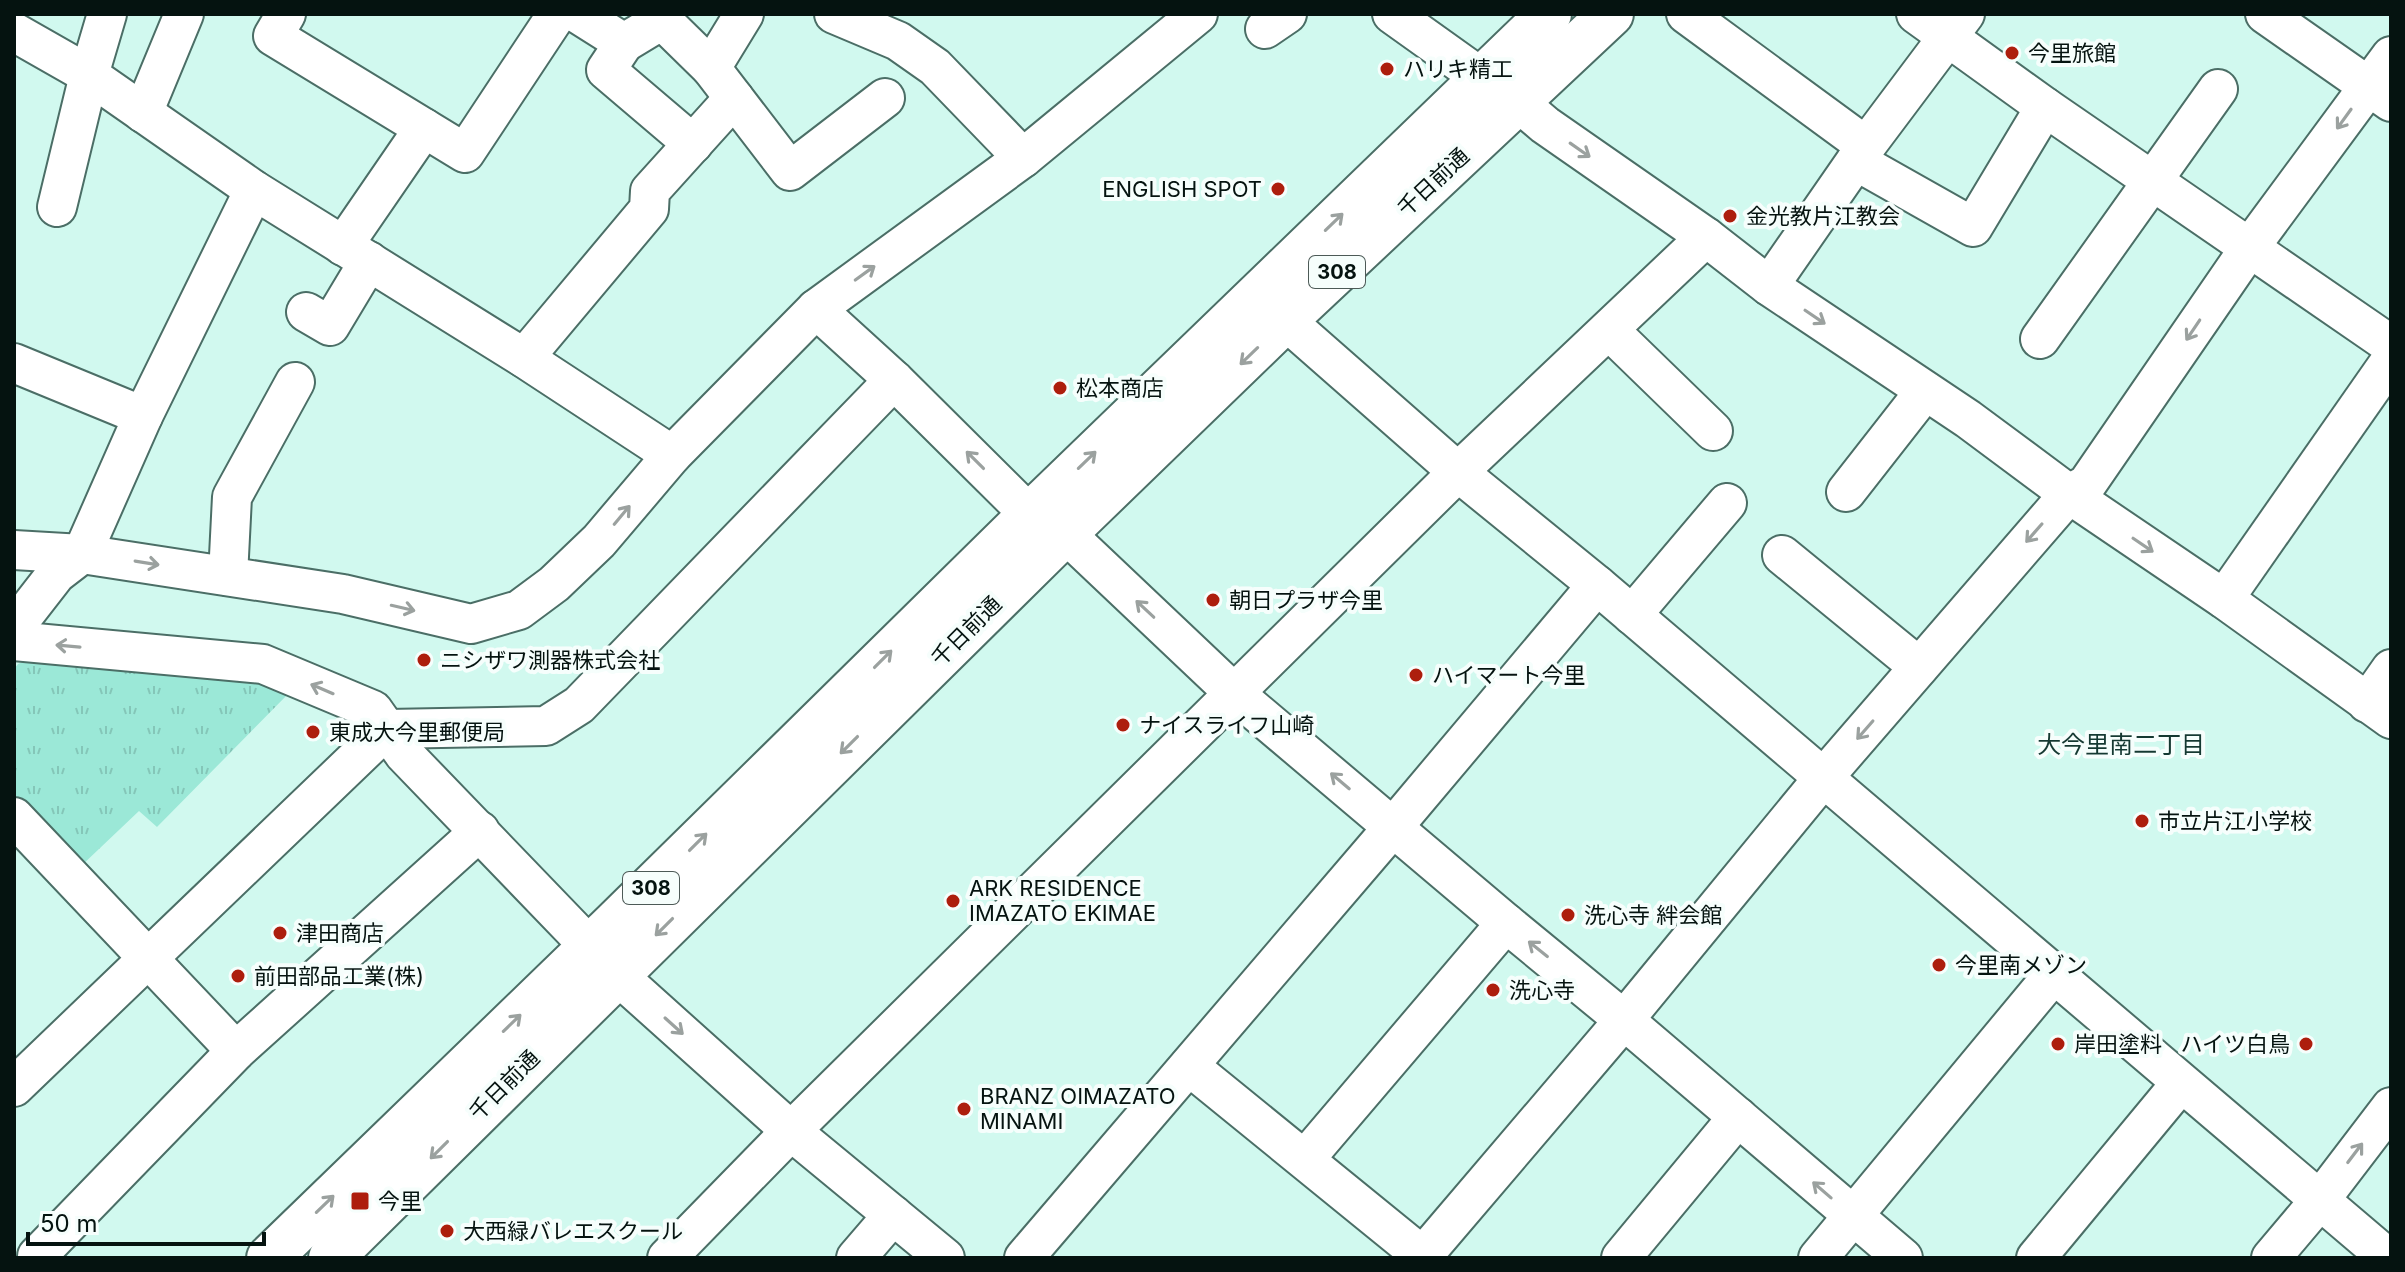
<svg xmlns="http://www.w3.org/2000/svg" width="2405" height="1272" viewBox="0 0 2405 1272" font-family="Inter,'Noto Sans JP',sans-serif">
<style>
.park{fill:url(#park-tufts)}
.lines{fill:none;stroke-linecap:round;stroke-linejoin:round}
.minor-casing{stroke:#4b6e66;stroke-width:42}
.highway-casing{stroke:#4b6e66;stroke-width:48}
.minor{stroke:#fff;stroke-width:38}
.highway{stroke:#fff;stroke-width:44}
.oneway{stroke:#9ba19f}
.poi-dot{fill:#ad1e0d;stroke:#f6fefc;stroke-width:3}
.labels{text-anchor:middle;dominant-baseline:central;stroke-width:8;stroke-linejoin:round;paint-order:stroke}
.shield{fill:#f6fefc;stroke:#4d5a57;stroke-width:2}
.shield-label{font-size:20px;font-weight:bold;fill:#051310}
.poi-label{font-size:22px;fill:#051310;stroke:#f6fefc;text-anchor:start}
.street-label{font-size:22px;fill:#051310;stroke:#f6fefc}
.neighbourhood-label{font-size:24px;fill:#153932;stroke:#f6fefc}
</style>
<defs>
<pattern id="park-tufts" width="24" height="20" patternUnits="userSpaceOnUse" patternTransform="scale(2)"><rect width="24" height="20" fill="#9be8d7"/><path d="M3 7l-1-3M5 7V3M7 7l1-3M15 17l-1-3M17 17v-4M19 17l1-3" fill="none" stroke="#84c6b8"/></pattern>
</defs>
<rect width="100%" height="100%" fill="#d1f9ef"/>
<path class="park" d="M30 659 259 678 292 690 157 827 139 811 80 867 14 794V669L18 664Z"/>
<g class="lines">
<g class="minor-casing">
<g id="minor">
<path d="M286 14 273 36 465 153 557 14"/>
<path d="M578 14 624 43 662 20 711 68"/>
<path d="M744 14 711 68 790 171 885 98"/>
<path d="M834 14 898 41 935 67 1023 158"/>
<path d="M1392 14 1483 79"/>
<path d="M1686 14 1866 146"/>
<path d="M1916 14 2045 107 2391 345"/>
<path d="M2265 14 2391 102"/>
<path d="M1265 29 1287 14"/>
<path d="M14 32 86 73 254 190 524 358 672 455"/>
<path d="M624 43 606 70 693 144"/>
<path d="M1518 102 1545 125 1706 237 1769 286 1968 419 2069 494 2224 599 2391 719"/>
<path d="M143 113 184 14"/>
<path d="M1856 161 1973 227 2045 107"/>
<path d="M57 207 89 75 107 14"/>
<path d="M343 246 424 128"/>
<path d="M1769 286 1866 146 1965 14"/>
<path d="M816 309 894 380 1030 515 1065 533 1234 693 1506 923 1624 1020 1903 1258"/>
<path d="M306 312 330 326 369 261"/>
<path d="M1285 320 1458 472 1597 585 2388 1258"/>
<path d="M1609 330 1713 431"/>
<path d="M2040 339 2218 89"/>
<path d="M524 358 649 209 650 191 734 98"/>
<path d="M14 363 143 416 82 554 56 574 14 628"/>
<path d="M143 416 254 190"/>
<path d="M1846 492 1925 391"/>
<path d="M14 550 82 554 343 594 471 624 519 610 554 584 599 541 672 455 816 309 1023 158 1198 14"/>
<path d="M1782 555 1919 667"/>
<path d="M228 576 232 497 295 382"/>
<path d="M2224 599 2391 360"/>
<path d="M1632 615 1727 503"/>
<path d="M14 641 263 664 373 710 404 754 590 947"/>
<path d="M2367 703 2391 669"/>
<path d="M14 817 236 1051"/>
<path d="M616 974 791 1131 945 1258"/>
<path d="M1189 1066 1425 1258"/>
<path d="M14 1087 387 729 546 726 579 705 894 380"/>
<path d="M1305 1159 1506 923"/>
<path d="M37 1256 236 1051 480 831"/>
<path d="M667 1258 791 1131 1458 472 1706 237"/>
<path d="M856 1258 893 1215"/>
<path d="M1024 1258 1394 826 1597 585"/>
<path d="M1421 1258 1624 1020 1824 777 2069 494 2087 484 2250 247 2391 56"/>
<path d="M1621 1258 1738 1117"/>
<path d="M1818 1258 2053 975"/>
<path d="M2036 1258 2181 1083"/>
<path d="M2271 1258 2320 1200 2391 1107"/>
</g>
</g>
<g class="highway-casing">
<g id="highway">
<path d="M269 1258 615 923 1030 515 1549 14"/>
<path d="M331 1258 1065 533 1285 320 1611 14"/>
</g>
</g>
<use href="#minor" class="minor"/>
<use href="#highway" class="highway"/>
</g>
<defs><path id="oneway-shaft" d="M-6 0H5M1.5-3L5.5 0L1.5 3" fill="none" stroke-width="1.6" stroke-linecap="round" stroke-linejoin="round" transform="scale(2)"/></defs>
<g class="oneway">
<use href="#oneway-shaft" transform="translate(2344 119) rotate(126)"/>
<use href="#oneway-shaft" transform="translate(1580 150) rotate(35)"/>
<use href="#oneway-shaft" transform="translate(1334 222) rotate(-44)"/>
<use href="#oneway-shaft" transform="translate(865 273) rotate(-36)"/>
<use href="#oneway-shaft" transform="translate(1815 317) rotate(34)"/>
<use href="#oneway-shaft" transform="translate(2193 330) rotate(124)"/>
<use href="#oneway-shaft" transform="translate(1249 356) rotate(136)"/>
<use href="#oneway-shaft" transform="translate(975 460) rotate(-135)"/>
<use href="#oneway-shaft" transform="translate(1087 460) rotate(-44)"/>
<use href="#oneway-shaft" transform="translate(622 515) rotate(-50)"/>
<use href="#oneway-shaft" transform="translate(2034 533) rotate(131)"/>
<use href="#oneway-shaft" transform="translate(2143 545) rotate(34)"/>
<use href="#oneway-shaft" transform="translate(147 563) rotate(9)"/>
<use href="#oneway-shaft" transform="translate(403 608) rotate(13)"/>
<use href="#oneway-shaft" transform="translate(1145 609) rotate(-137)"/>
<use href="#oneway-shaft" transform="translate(68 646) rotate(-175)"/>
<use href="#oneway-shaft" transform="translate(883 659) rotate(-45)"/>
<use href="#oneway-shaft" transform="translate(322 689) rotate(-157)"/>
<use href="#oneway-shaft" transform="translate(1865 730) rotate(131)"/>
<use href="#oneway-shaft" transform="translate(849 745) rotate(135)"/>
<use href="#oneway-shaft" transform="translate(1340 781) rotate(-140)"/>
<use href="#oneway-shaft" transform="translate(698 842) rotate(-45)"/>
<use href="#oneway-shaft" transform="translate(664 927) rotate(135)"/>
<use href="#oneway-shaft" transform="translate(1538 949) rotate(-141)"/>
<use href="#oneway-shaft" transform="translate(512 1023) rotate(-44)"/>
<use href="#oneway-shaft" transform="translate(674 1026) rotate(42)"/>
<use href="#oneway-shaft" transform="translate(439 1150) rotate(135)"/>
<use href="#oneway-shaft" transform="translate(2355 1153) rotate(-53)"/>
<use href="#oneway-shaft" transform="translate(1822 1190) rotate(-139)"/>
<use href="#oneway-shaft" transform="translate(325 1204) rotate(-44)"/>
</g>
<g class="poi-dot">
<circle cx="2012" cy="53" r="8"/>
<circle cx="1387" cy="69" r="8"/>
<circle cx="1278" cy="189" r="8"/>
<circle cx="1730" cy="216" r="8"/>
<circle cx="1060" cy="388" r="8"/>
<circle cx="1213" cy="600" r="8"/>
<circle cx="424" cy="660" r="8"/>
<circle cx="1416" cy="675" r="8"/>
<circle cx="1123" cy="725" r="8"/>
<circle cx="313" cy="732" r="8"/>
<circle cx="2142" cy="821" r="8"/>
<circle cx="953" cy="901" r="8"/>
<circle cx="1568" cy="915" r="8"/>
<circle cx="280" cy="933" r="8"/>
<circle cx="1939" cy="965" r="8"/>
<circle cx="238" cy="976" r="8"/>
<circle cx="1493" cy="990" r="8"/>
<circle cx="2058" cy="1044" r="8"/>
<circle cx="2306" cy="1044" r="8"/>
<circle cx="964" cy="1109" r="8"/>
<rect x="350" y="1191" width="20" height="20" rx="4"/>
<circle cx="447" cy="1231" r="8"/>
</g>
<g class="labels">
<g class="shield">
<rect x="1309" y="256" width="56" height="32" rx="6"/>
<rect x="623" y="872" width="56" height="32" rx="6"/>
</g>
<g class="shield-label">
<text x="1337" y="272">308</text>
<text x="651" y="888">308</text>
</g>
<g class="poi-label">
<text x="2028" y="53">今里旅館</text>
<text x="1403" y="69">ハリキ精工</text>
<text x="1262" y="189" text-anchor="end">ENGLISH SPOT</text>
<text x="1746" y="216">金光教片江教会</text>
<text x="1076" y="388">松本商店</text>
<text x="1229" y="600">朝日プラザ今里</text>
<text x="440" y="660">ニシザワ測器株式会社</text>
<text x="1432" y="675">ハイマート今里</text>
<text x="1139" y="725">ナイスライフ山崎</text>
<text x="329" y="732">東成大今里郵便局</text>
<text x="2158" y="821">市立片江小学校</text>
<text x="969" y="888">ARK RESIDENCE<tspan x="969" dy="25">IMAZATO EKIMAE</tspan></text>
<text x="1584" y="915">洗心寺 絆会館</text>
<text x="296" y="933">津田商店</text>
<text x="1955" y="965">今里南メゾン</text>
<text x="254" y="976">前田部品工業(株)</text>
<text x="1509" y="990">洗心寺</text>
<text x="2074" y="1044">岸田塗料</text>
<text x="2290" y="1044" text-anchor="end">ハイツ白鳥</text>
<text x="980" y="1096">BRANZ OIMAZATO<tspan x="980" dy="25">MINAMI</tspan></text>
<text x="378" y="1201">今里</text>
<text x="463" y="1231">大西緑バレエスクール</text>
</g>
<g class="street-label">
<text transform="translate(1433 182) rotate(-43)">千日前通</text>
<text transform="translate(966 631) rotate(-45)">千日前通</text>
<text transform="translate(504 1085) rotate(-45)">千日前通</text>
</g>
<g class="neighbourhood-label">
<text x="2121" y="744">大今里南二丁目</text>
</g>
</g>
<rect width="2405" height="1272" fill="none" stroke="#051310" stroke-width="32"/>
<path d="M28 1232v12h236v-12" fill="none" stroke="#051310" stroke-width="4"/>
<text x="40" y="1232" font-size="24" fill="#051310" stroke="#f6fefc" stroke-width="6" paint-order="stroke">50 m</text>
</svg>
